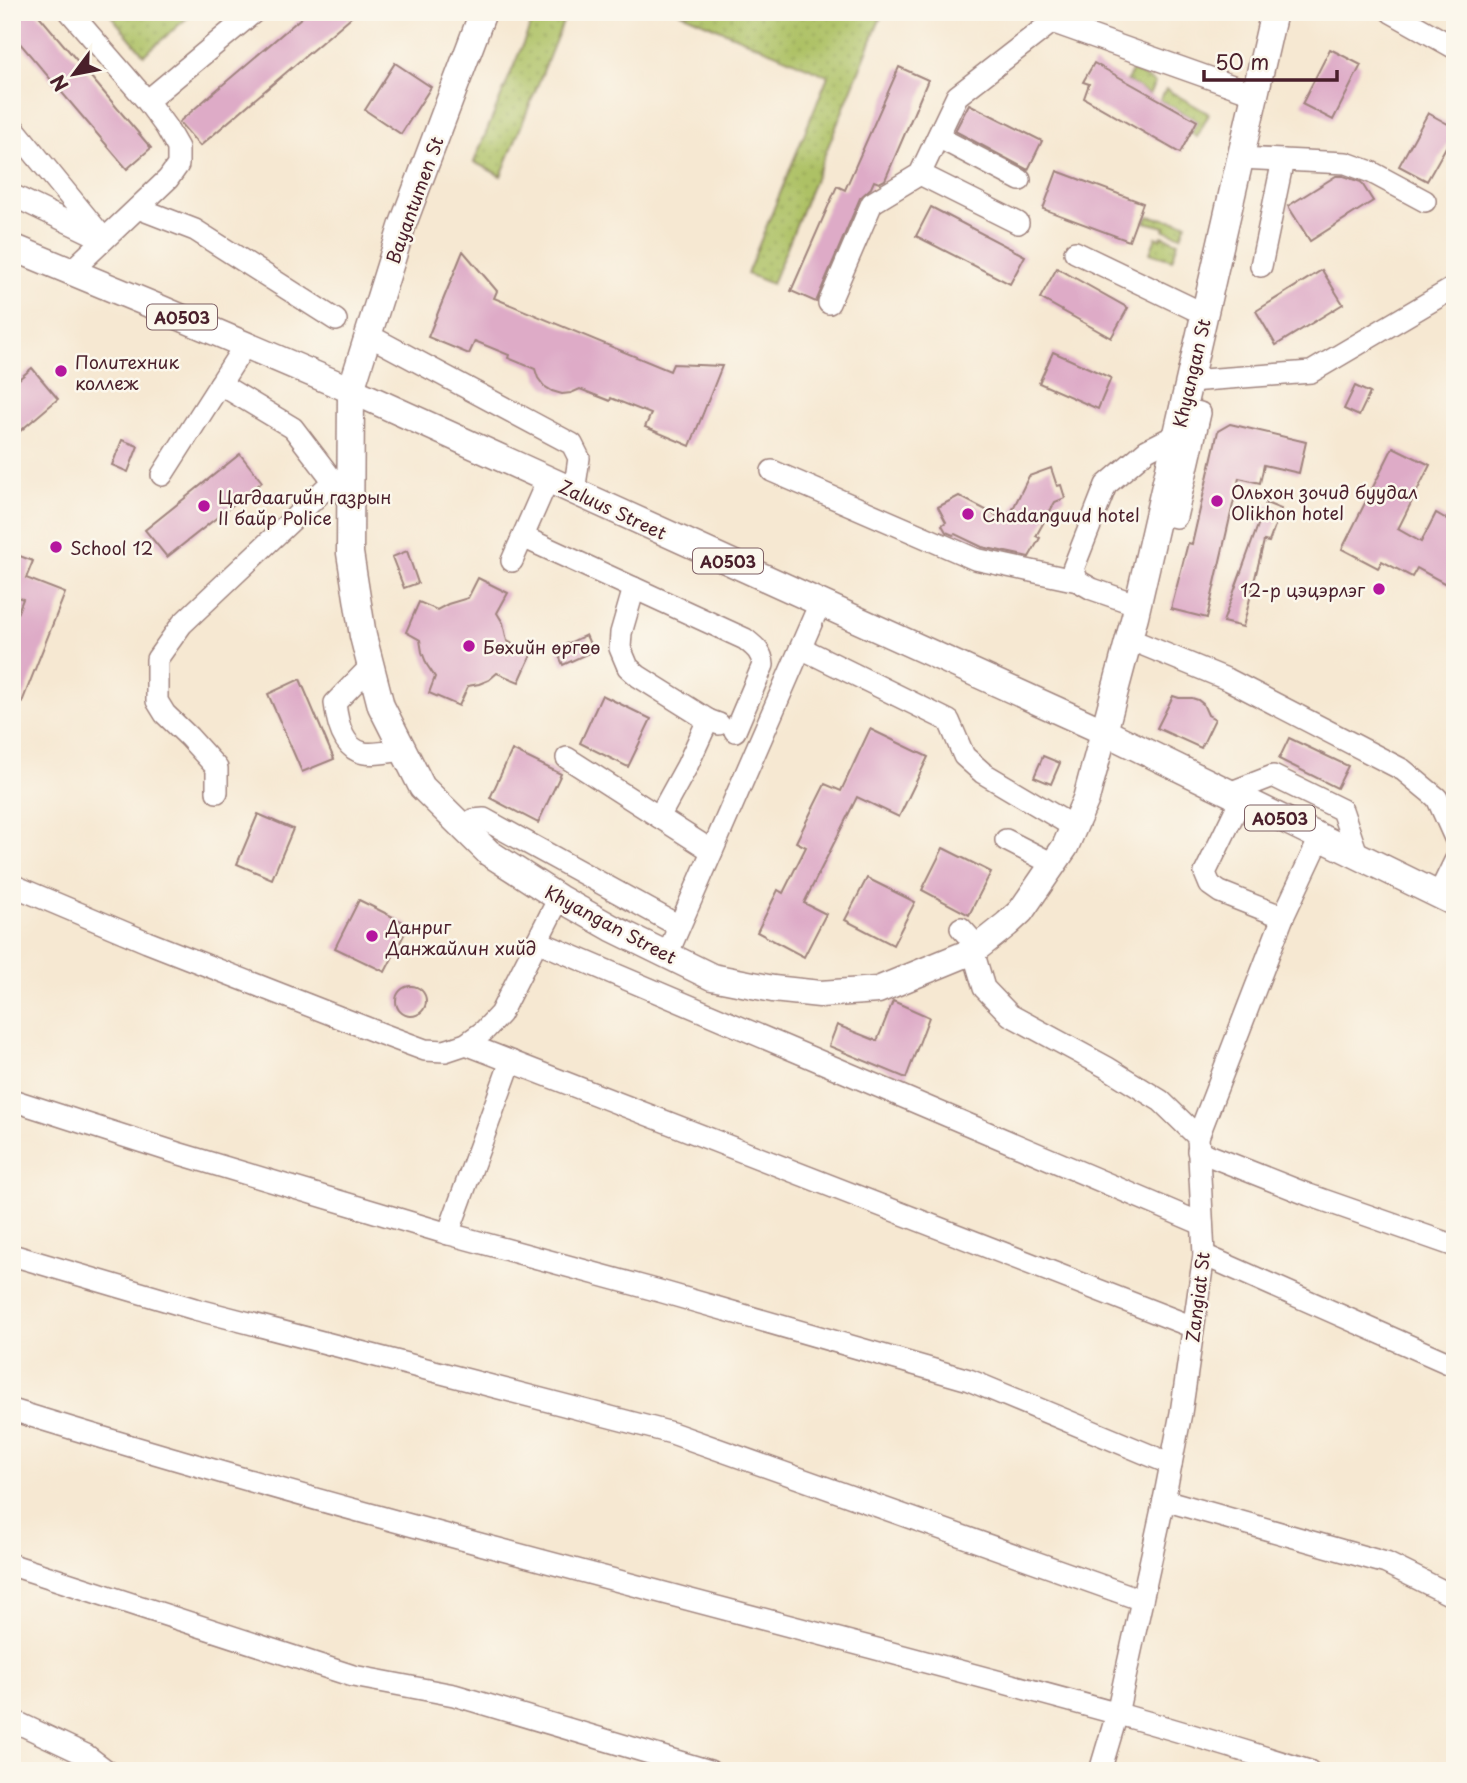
<svg xmlns="http://www.w3.org/2000/svg" width="1467" height="1783" viewBox="0 0 1467 1783" font-family="'Playpen Sans',sans-serif">
<style>
.grass{fill:url(#grass-dots);stroke:#7c7048;stroke-width:2}
.building{fill:#deabc7}
.lines{fill:none;stroke-linecap:round;stroke-linejoin:round}
.minor-casing{stroke:#a0847e;stroke-width:24}
.major-casing{stroke:#a0847e;stroke-width:29}
.minor{stroke:#fff;stroke-width:21}
.major{stroke:#fff;stroke-width:26}
.poi-dot{fill:#b5179e;stroke:#fbf7ec;stroke-width:2.5}
.labels{text-anchor:middle;dominant-baseline:central;stroke-width:5;stroke-linejoin:round;paint-order:stroke}
.shield{fill:#fbf7ec;stroke:#7f6065;stroke-width:2}
.shield-label{font-size:16px;font-weight:bold;fill:#4a1f2b}
.street-label{font-size:18px;fill:#4a1f2b;stroke:#fbf7ec}
.poi-label{font-size:18px;fill:#4a1f2b;stroke:#fbf7ec;text-anchor:start}
</style>
<defs>
<pattern id="grass-dots" width="8" height="8" patternUnits="userSpaceOnUse" patternTransform="scale(1.75)"><rect width="8" height="8" fill="#adc165"/><path d="M2 2h.1M6 6h.1" fill="none" stroke="#96a558" stroke-width="1.8" stroke-linecap="round"/></pattern>
</defs>
<rect width="100%" height="100%" fill="#fbf7ec"/>
<filter id="ink" filterUnits="userSpaceOnUse"><feTurbulence type="fractalNoise" baseFrequency=".0143" numOctaves="2"/><feDisplacementMap in="SourceGraphic" scale="14" xChannelSelector="R" yChannelSelector="G"/><feConvolveMatrix kernelMatrix="1 2 1 2 8 2 1 2 1" color-interpolation-filters="sRGB"/></filter>
<filter id="wash" filterUnits="userSpaceOnUse"><feTurbulence type="fractalNoise" baseFrequency=".00686" numOctaves="4" result="noise"/><feDisplacementMap in="SourceGraphic" scale="28" xChannelSelector="R" yChannelSelector="G"/><feGaussianBlur stdDeviation="1.57" result="paint"/><feColorMatrix in="noise" values="0 0 0 0 0 0 0 0 0 0 0 0 0 0 0 0 0 1.4 0 .05"/><feComposite in="paint" operator="in"/></filter>
<g filter="url(#wash)">
<rect width="100%" height="100%" fill="#f6e8d2"/>
<g class="grass">
<path d="M108 12H194L144 55Z"/>
<path d="M536 12H567L501 176 474 162Z"/>
<path d="M679 12H883L772 284 747 274 828 76Z"/>
<path d="M1133 70 1155 83 1149 94 1127 81Z"/>
<path d="M1166 89 1209 114 1197 137 1191 133 1197 121 1160 100Z"/>
<path d="M1148 216 1186 223 1181 236 1164 230 1165 227 1145 222Z"/>
<path d="M1162 236 1178 242 1172 260 1150 253 1156 237 1160 239Z"/>
</g>
<g id="blocks">
<g class="building">
<path d="M12 12H36L151 148 127 169 12 34Z"/>
<path d="M308 12H357L200 146 179 122Z"/>
<path d="M1330 49 1361 65 1333 120 1302 104Z"/>
<path d="M395 63 431 87 401 134 365 110Z"/>
<path d="M1094 63 1197 121 1180 153 1084 98 1089 84 1083 82Z"/>
<path d="M899 67 928 80 885 180 879 183 874 181 871 188 860 198 816 302 791 291 837 186 845 190Z"/>
<path d="M969 104 1042 141 1028 170 955 131Z"/>
<path d="M1428 113 1455 128V131L1427 181 1399 166Z"/>
<path d="M1057 171 1143 203 1129 241 1043 209Z"/>
<path d="M1336 176H1343L1361 182 1373 201 1310 241 1288 206Z"/>
<path d="M931 207 1025 256 1010 284 916 236Z"/>
<path d="M463 251 497 291 494 298 670 371 673 364 722 366 690 446 645 427 651 414 611 398 610 401 580 389 571 393 562 394 552 391 544 386 538 378 535 369 508 358 509 355 475 341 469 354 428 337Z"/>
<path d="M1057 268 1128 308 1111 338 1040 298Z"/>
<path d="M1322 270 1343 304 1276 345 1256 311Z"/>
<path d="M1053 352 1111 378 1098 409 1039 383Z"/>
<path d="M32 368 58 399 12 438V385Z"/>
<path d="M1355 386 1370 393 1359 416 1344 409Z"/>
<path d="M1230 424 1306 442 1299 473 1264 465 1260 483 1239 478 1207 618 1171 609 1188 543 1192 544 1218 431Z"/>
<path d="M122 440 138 446 128 472 112 465Z"/>
<path d="M1393 447 1430 465 1398 529 1421 542 1436 513 1455 524V589L1417 568 1412 577 1382 561 1378 568 1342 549Z"/>
<path d="M240 454 262 482 167 557 145 530Z"/>
<path d="M1051 468 1057 486 1061 485 1065 498 1055 502 1036 536 1040 538 1029 557 982 547 955 534 953 535 946 532 942 525 946 522 938 507 959 496 1007 521 1029 476Z"/>
<path d="M1266 503 1281 509 1269 542 1264 541 1243 627 1223 622Z"/>
<path d="M407 551 418 583 404 588 392 557Z"/>
<path d="M12 553 33 561 26 578 65 593 13 725 12 627 23 599 18 597 12 611Z"/>
<path d="M478 578 508 593 497 613 503 623 507 641 532 653 519 682 497 673 489 680 479 684 468 686 459 706 429 693 435 677 427 665 422 652 420 640 406 632 419 602 437 610 448 604 468 598Z"/>
<path d="M586 635 593 651 563 665 556 649Z"/>
<path d="M300 679 334 759 302 772 268 694Z"/>
<path d="M602 695 651 719 628 767 580 743Z"/>
<path d="M1173 696 1179 698H1192L1198 700 1203 704 1208 715 1215 719 1201 748 1157 728Z"/>
<path d="M870 729 928 757 899 817 857 797 804 903 826 914 804 957 757 932 778 890 783 893 806 847 796 842 825 784 841 791Z"/>
<path d="M1289 738 1348 766 1337 788 1279 759Z"/>
<path d="M512 750 561 774 538 823 490 798Z"/>
<path d="M1043 756 1060 763 1051 784 1034 777Z"/>
<path d="M258 814 293 829 272 879 237 864Z"/>
<path d="M943 848 991 872 969 915 922 890Z"/>
<path d="M867 878 915 902 893 945 845 920Z"/>
<path d="M359 900 409 925 385 972 335 948Z"/>
<circle cx="411" cy="1001" r="15"/>
<path d="M893 1001 929 1017 906 1078 829 1046 837 1025 877 1041Z"/>
</g>
</g>
</g>
<g filter="url(#ink)">
<use href="#blocks" fill-opacity="0" stroke="#a0847e" stroke-width="2"/>
<g class="lines">
<g class="minor-casing">
<g id="minor">
<path d="M1391 12 1455 48"/>
<path d="M1052 22 1255 94"/>
<path d="M147 101 254 12"/>
<path d="M12 126 104 239"/>
<path d="M938 137 1020 180"/>
<path d="M1240 158 1346 163 1371 172 1425 201"/>
<path d="M920 174 1018 223"/>
<path d="M12 195 99 237"/>
<path d="M138 208 195 230 336 320"/>
<path d="M1075 252 1204 314"/>
<path d="M1261 266 1283 160"/>
<path d="M70 272 168 179 178 165V148L166 127 147 101 70 12"/>
<path d="M829 303 872 203 920 174 957 96 1052 22 1058 12"/>
<path d="M368 335 572 444 579 458 574 492"/>
<path d="M1189 381 1311 372 1455 287"/>
<path d="M220 384 293 428 335 483"/>
<path d="M772 471 975 559 1078 581"/>
<path d="M162 475 245 345"/>
<path d="M1158 513 1176 517 1200 413 1182 408"/>
<path d="M523 537 634 588 621 633 620 648 628 667 638 676 708 720"/>
<path d="M512 561 548 479"/>
<path d="M634 588 745 639C755 647 762 652 763 665L735 731"/>
<path d="M1138 605 1092 589 1078 581 1073 569 1106 485 1147 450 1176 435"/>
<path d="M1129 639 1229 680 1403 770 1437 798 1455 838"/>
<path d="M801 648 949 721 964 756 983 773 1074 827"/>
<path d="M371 666 335 703C337 721 343 749 364 753 374 755 393 751 403 750"/>
<path d="M567 758 712 851"/>
<path d="M217 792V768L189 737 165 714 157 701V659L182 624 327 487 335 483 351 480"/>
<path d="M1229 793 1273 776 1342 810 1357 854"/>
<path d="M1241 799 1205 873 1210 885 1220 892 1283 917"/>
<path d="M659 817 687 766 708 720 719 724"/>
<path d="M461 826 473 820 484 819 679 926"/>
<path d="M1006 840 1053 864"/>
<path d="M12 885 147 942 382 1034 425 1050 445 1051 466 1044 484 1031 500 1014 559 898"/>
<path d="M1438 896 1455 861"/>
<path d="M961 928 978 947"/>
<path d="M537 941 1202 1224"/>
<path d="M973 951 984 988 1010 1015 1106 1067 1161 1101 1198 1137"/>
<path d="M667 955 820 603"/>
<path d="M466 1044 1193 1327"/>
<path d="M12 1100 177 1153 442 1232 663 1292 969 1380 1171 1464"/>
<path d="M1198 1151 1309 1195 1455 1246"/>
<path d="M448 1234 511 1061"/>
<path d="M12 1255 195 1309 672 1433 1142 1600"/>
<path d="M1204 1255 1455 1366"/>
<path d="M12 1410C376 1523 747 1612 1115 1713 1180 1731 1245 1751 1309 1771"/>
<path d="M1164 1500 1386 1563 1455 1597"/>
<path d="M12 1565 353 1676 454 1695 710 1771"/>
<path d="M12 1720 86 1755 107 1771"/>
<path d="M1100 1771 1117 1714 1164 1500 1181 1413 1204 1255 1198 1137 1283 917 1320 838"/>
</g>
</g>
<g class="major-casing">
<g id="major">
<path d="M483 12 403 224 351 390 350 553 363 636 381 706 422 787 489 853 559 898 612 928 712 977 773 989 820 994 878 990 973 951 1007 924 1021 911 1065 847 1086 799 1135 616 1274 12"/>
<path d="M12 247 159 308 351 390 1105 732 1455 903"/>
</g>
</g>
<use href="#minor" class="minor"/>
<use href="#major" class="major"/>
</g>
</g>
<g class="poi-dot">
<circle cx="61" cy="371" r="7"/>
<circle cx="1217" cy="501" r="7"/>
<circle cx="204" cy="506" r="7"/>
<circle cx="968" cy="514" r="7"/>
<circle cx="56" cy="547" r="7"/>
<circle cx="1379" cy="589" r="7"/>
<circle cx="469" cy="646" r="7"/>
<circle cx="372" cy="936" r="7"/>
</g>
<g class="labels">
<g class="shield">
<rect x="147" y="304.5" width="70" height="25" rx="5"/>
<rect x="693" y="548.5" width="70" height="25" rx="5"/>
<rect x="1245" y="805.5" width="70" height="25" rx="5"/>
</g>
<g class="shield-label">
<text x="182" y="317">A0503</text>
<text x="728" y="561">A0503</text>
<text x="1280" y="818">A0503</text>
</g>
<g class="street-label">
<text transform="translate(414 200) rotate(-70)">Bayantumen St</text>
<text transform="translate(1191 373) rotate(-77)">Khyangan St</text>
<text transform="translate(613 509) rotate(25)">Zaluus Street</text>
<text transform="translate(611 924) rotate(28)">Khyangan Street</text>
<text transform="translate(1197 1297) rotate(-83)">Zangiat St</text>
</g>
<g class="poi-label">
<text x="75" y="361">Политехник<tspan x="75" dy="21">коллеж</tspan></text>
<text x="1231" y="491">Ольхон зочид буудал<tspan x="1231" dy="21">Olikhon hotel</tspan></text>
<text x="218" y="496">Цагдаагийн газрын<tspan x="218" dy="21">II байр Police</tspan></text>
<text x="982" y="514">Chadanguud hotel</text>
<text x="70" y="547">School 12</text>
<text x="1365" y="589" text-anchor="end">12-р цэцэрлэг</text>
<text x="483" y="646">Бөхийн өргөө</text>
<text x="386" y="926">Данриг<tspan x="386" dy="21">Данжайлин хийд</tspan></text>
</g>
</g>
<rect width="1467" height="1783" fill="none" stroke="#fbf7ec" stroke-width="42"/>
<g transform="translate(74 74) rotate(238)" stroke="#fbf7ec" stroke-width="5" paint-order="stroke">
<path d="M0-5L12 26L0 18L-12 26Z" fill="#4a1f2b"/>
<text y="-10" font-size="19" font-weight="bold" text-anchor="middle" fill="#4a1f2b">N</text>
</g>
<path d="M1204 70v10h133v-10" fill="none" stroke="#4a1f2b" stroke-width="3.5"/>
<text x="1215" y="70" font-size="21" fill="#4a1f2b" stroke="#fbf7ec" stroke-width="5" paint-order="stroke">50 m</text>
</svg>
